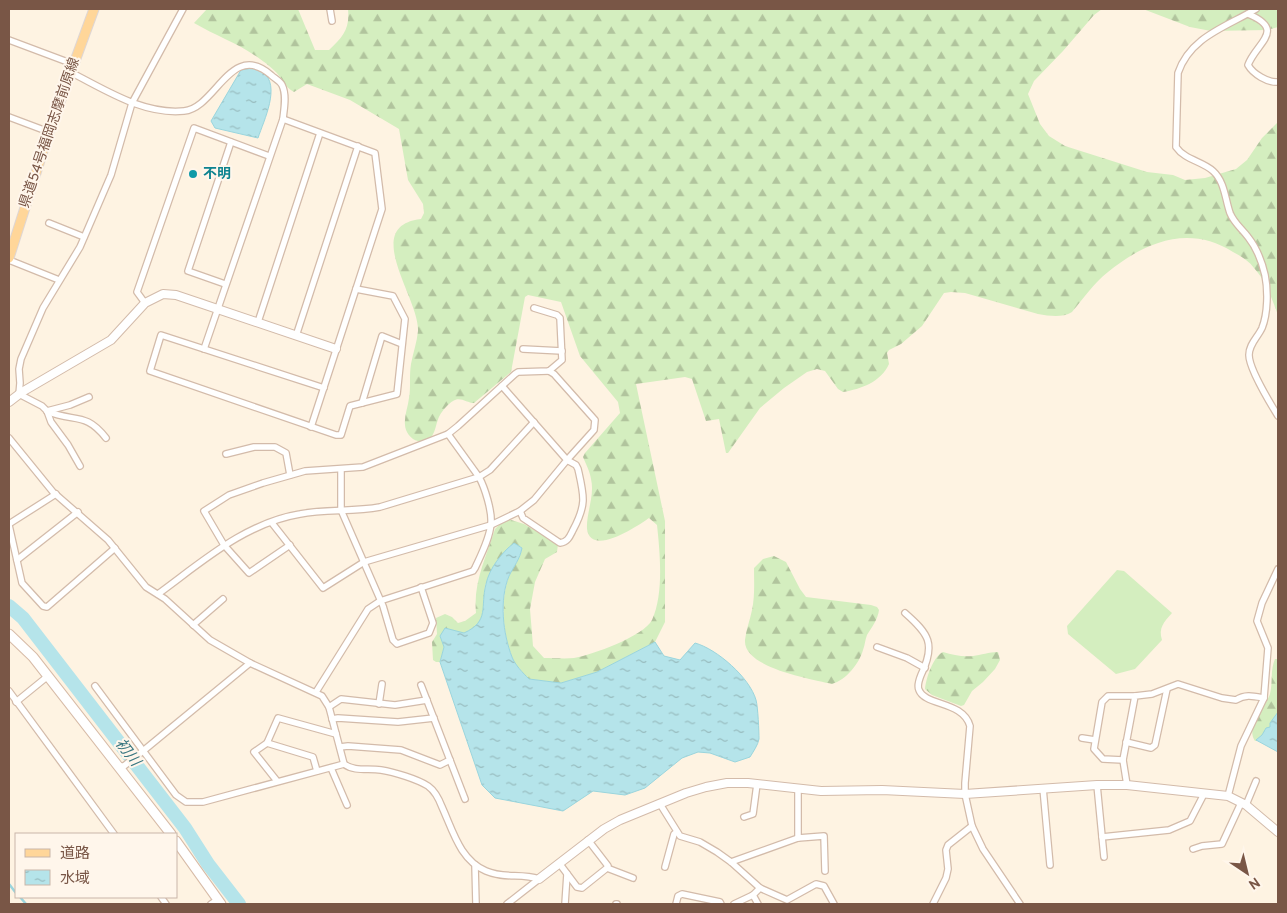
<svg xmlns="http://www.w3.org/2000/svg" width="1287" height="913" viewBox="0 0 1287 913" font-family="Overpass,'Noto Sans JP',sans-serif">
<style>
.forest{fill:url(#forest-firs)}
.pitch{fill:#d4eebf}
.water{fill:url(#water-ripples);stroke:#9ad5dd}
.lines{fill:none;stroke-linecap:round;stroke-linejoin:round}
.stream{stroke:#9ad5dd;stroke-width:2.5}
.river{stroke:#b5e4ea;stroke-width:14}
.minor-casing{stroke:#d3bbaa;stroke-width:8}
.tertiary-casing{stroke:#d3bbaa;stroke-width:10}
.secondary-casing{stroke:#d7bba7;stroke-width:11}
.primary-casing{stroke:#dfd6d3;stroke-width:11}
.minor{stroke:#fff;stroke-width:5.5}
.tertiary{stroke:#fff;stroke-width:8}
.secondary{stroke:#fff;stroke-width:9}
.primary{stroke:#ffd699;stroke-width:9}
.culture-dot{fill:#0f9aa8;stroke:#fff6eb;stroke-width:2}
.labels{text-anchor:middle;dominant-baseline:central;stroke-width:4;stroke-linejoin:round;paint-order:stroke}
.street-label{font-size:14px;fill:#795646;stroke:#fff6eb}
.culture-label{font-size:14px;font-weight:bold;fill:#0d838f;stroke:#fff6eb;text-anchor:start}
.water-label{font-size:15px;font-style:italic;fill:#387680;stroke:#fff6eb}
</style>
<defs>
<pattern id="forest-firs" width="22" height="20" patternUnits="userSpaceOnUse" patternTransform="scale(1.25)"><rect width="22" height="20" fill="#d4eebf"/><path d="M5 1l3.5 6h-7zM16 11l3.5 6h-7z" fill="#b1c49d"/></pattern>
<pattern id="water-ripples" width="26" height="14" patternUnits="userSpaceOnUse" patternTransform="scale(1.25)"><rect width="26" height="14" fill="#b5e4ea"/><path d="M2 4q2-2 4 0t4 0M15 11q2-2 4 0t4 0" fill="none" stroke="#98bcbf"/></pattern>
</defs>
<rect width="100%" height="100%" fill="#fef3e2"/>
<g class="forest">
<path d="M207 9H298L315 50H329C343 37 350 29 348 9H1102L1094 15 1063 51 1034 81 1028 94 1040 124 1049 136 1065 146 1147 172 1173 175 1185 180 1205 178 1236 169 1247 160 1262 138 1278 122V315C1272 299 1266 281 1254 268 1249 261 1241 256 1233 252 1189 224 1145 242 1108 272 1094 283 1083 299 1072 312 1062 318 1050 316 1038 314L965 293 951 292 944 293 922 326 901 344 889 350 887 353 889 364C881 382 861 389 843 392L838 389 825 371 817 369 807 372 784 388 760 408 728 453H726L719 419 706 421 692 379 685 377 636 384 665 521V622L655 642 597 672 561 683 529 679C523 673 515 665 512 657 503 634 500 600 509 576 514 566 520 559 522 548L514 543 485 585 483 616 476 628 444 647 440 662H436L433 660 432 642 437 634 436 618 445 614 452 617 458 623 465 621 476 613C473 583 486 557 495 529L500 524 508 519 524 524 558 544 557 552 545 559 535 582 530 609 533 646 544 658C553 658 565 659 574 658 592 655 644 636 652 620 664 594 660 553 657 525L649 518C639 525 591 558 587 529 586 513 595 496 591 479 590 472 586 464 583 457L585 453 620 413 618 402 580 356 561 302 528 295 525 297 511 372 474 403C467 403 460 396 453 401 449 403 442 411 440 415 434 425 437 443 418 441 411 440 405 431 405 425 404 416 408 407 409 398 411 387 409 376 411 364 413 353 417 342 418 331 420 299 360 226 421 219L424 213 423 204 408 180 399 129 350 100 307 84 294 92C287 88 285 84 281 78 276 71 267 64 260 59 240 44 216 36 194 23Z"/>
<path d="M1143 9H1278V27L1267 30 1211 31 1190 27Z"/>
<path d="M774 556 786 562 800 589 806 597 871 605 877 607 879 610C878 619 872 627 867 635 865 640 865 645 863 650 859 664 846 680 832 684 811 679 743 668 745 640 746 630 750 620 752 610 755 596 754 582 754 568L763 559Z"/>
<path d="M943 652C953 655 962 657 973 656 981 655 989 652 998 652L1000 660 995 669 983 682 972 691 964 705 961 706 932 695 925 689C926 678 933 657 943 652Z"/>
<path d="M1275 659H1278V718L1260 740 1255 741C1245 727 1265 708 1270 694 1273 683 1270 670 1275 659Z"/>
</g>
<path class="pitch" d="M1117 570 1124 571 1172 613C1164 622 1158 628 1162 640L1135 669 1116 674 1068 634 1067 626Z"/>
<g class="water">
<path d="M252 68C255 69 260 70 263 72 281 86 264 120 258 138L215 128 211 121 241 70Z"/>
<path d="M514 543 522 548C520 559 514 566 509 576 499 600 503 634 512 657 515 665 523 673 529 679L561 683 597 672 655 642 664 656 680 660 695 643C717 649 750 678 756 700 758 707 759 732 759 739 758 745 753 752 750 757L735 762 710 753 698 752 682 758 645 788 625 795 593 791 563 811 495 798 482 785 440 662 444 647 440 636 445 628 464 633C490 621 480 607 486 584 489 569 502 552 514 543Z"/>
<path d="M1278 712V752L1256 740 1262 735 1266 728 1270 727V723Z"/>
</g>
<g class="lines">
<g class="stream">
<path d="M9 884 16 893"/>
<path d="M20 897 26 904"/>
</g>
<path class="river" d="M9 606 23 618 185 828 208 864 239 904"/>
<g class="minor-casing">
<g id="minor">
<path d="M330 9 332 21"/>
<path d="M1256 9C1226 27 1190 37 1178 73L1176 147C1185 160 1202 161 1213 171 1225 182 1225 199 1230 213 1234 223 1242 229 1248 237 1256 247 1262 262 1265 275 1268 290 1268 313 1262 328 1258 337 1249 344 1249 355 1249 369 1270 403 1278 416"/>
<path d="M1248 14C1287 30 1256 43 1248 65 1253 74 1268 83 1278 82"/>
<path d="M9 40 73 64"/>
<path d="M70 72C106 90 143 115 184 111 216 108 231 40 271 75 274 78 280 81 282 85 287 95 284 109 283 119L204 349"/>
<path d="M9 117 49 132"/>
<path d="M283 119 375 153 382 209 311 427"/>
<path d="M49 223 84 237"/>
<path d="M9 260 59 280"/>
<path d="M225 284 188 271 231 142"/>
<path d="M145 303 137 292 194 128 269 156"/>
<path d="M258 322 320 133"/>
<path d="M296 336 358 146"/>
<path d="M523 349 562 351"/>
<path d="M324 388 161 335 150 371 336 435H341L350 406 397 394 405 319 393 296 356 289"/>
<path d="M362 403 382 336 402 344"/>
<path d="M47 411C74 423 85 411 106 438"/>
<path d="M47 411 70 405 89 397"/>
<path d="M9 438 53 492 108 540 146 587 165 599 210 640 250 663 322 696 329 707 344 764C355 772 368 768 381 770 394 772 417 779 428 786 435 791 439 799 442 807 453 831 460 860 486 871 504 879 521 873 539 879"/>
<path d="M226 454 254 447H275L286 453 290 475"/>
<path d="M80 466 68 445 51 422 47 411 42 406 19 394 20 383 19 369 21 359 43 308 80 247 111 175 132 103 183 9"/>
<path d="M341 469V510L383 606 393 640 397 644 429 633 433 623 421 587"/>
<path d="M520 511 523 518 560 543C568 542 570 536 573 530 587 504 584 496 578 469L576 465 567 460 594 430 595 420 554 374 549 371"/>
<path d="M272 523 323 588 364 562 491 525 520 511 534 500 567 460 502 386"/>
<path d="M9 524 56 494"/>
<path d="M9 525 22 583 43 606 47 607 115 548"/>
<path d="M290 545 249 573 224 545 204 511 229 495 263 483 305 471 363 467 448 434 458 426 515 374 518 372 549 371 562 360 560 318 557 315 534 308"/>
<path d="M17 560 78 512"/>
<path d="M158 594C202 562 245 523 300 514 326 509 353 512 380 507L479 477 490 470 534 422"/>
<path d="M905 613C929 634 936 644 921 675 919 680 917 686 919 690 925 706 963 701 970 726L965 783V794L972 826 983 849 1020 904"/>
<path d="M193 625 223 599"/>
<path d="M877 647 907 658 925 668"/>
<path d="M421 685 465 799"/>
<path d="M95 686 176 795 186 802H203L344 764"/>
<path d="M9 691 114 834"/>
<path d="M316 692 368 609 380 601 473 571 475 568C481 555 490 538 491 523 492 511 485 488 479 477L448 434"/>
<path d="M16 702 48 676"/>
<path d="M379 704 382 684"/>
<path d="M329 707 341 699 395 705 427 700"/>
<path d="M332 719 338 718 398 722 434 718"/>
<path d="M1082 738 1095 740"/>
<path d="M1126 742 1151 748 1155 745 1167 689"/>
<path d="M267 743 313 757 317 771"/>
<path d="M340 747 348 746 401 750 440 765 450 760"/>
<path d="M1123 760 1103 759 1094 749 1102 702 1108 696H1135"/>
<path d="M117 766H124L143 751 250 663"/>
<path d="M331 768 347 805"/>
<path d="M277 781 254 752 267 743 278 718 336 734"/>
<path d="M1097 785 1104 857"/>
<path d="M1127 785 1123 760 1135 696 1152 694 1178 684 1222 698 1236 700C1245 694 1253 696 1264 698"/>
<path d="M1043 788 1050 865"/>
<path d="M798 789V838"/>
<path d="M1228 796 1241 746 1264 698 1268 648 1257 621 1262 603 1278 569"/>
<path d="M660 804 680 836 700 842 717 852 731 862 760 888 787 900 816 884 824 886 834 904"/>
<path d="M1246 805 1256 781"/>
<path d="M744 817 753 814 757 784"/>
<path d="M1102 837 1169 830 1190 821 1204 794"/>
<path d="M1193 849 1202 846 1222 844 1241 803"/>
<path d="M731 862 798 838 824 836 825 871"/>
<path d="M559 863 577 887 582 888 607 868 608 866 588 840"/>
<path d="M475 865 476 904"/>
<path d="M665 867 674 834 677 832"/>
<path d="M607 868 633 878"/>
<path d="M753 895 758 904"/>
<path d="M161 897 166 904"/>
<path d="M211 904 217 900"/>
<path d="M507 904 539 879"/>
<path d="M565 904 567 874"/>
<path d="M616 904H617"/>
<path d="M676 904 678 896 682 894 720 902 721 904"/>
<path d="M734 904 753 895 760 888"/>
<path d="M933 904 946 878 948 869 946 850 948 845 972 826"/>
</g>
</g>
<g class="tertiary-casing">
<g id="tertiary">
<path d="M9 402 22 392 111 340 145 303 163 294 176 295 336 349"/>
<path d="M539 879 604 829 620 820 686 793 706 787 727 783H748L821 791 882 790 965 794 1097 785H1127L1228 796 1246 805 1278 832"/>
</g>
</g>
<g class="secondary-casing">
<g id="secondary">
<path d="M9 634 33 657 171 834"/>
<path d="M176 841 221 904"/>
</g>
</g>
<g class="primary-casing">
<path id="primary" d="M9 258 49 132 94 9"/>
</g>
<use href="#minor" class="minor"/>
<use href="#tertiary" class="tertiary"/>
<use href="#secondary" class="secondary"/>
<use href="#primary" class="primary"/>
</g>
<circle class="culture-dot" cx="193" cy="174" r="5"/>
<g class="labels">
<g class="street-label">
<text transform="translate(50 133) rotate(-71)">県道54号福岡志摩前原線</text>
</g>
<g class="culture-label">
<text x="203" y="174">不明</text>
</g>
<g class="water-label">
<text transform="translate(127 753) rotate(52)">初川</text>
</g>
</g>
<rect width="1287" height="913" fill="none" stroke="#795646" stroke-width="20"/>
<rect x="15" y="833" width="162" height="65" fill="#fff6eb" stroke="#c9b6a9"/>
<rect x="25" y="849" width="25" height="8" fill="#ffd699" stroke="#c9b6a9"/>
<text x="60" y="858" font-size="15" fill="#795646">道路</text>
<rect x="25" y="870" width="25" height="15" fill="url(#water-ripples)" stroke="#c9b6a9"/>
<text x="60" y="883" font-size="15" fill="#795646">水域</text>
<g transform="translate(1247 873) rotate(145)" stroke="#fff6eb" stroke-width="4" paint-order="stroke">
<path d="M0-4L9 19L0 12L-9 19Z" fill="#795646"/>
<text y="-8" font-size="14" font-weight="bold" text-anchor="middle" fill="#795646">N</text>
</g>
</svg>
